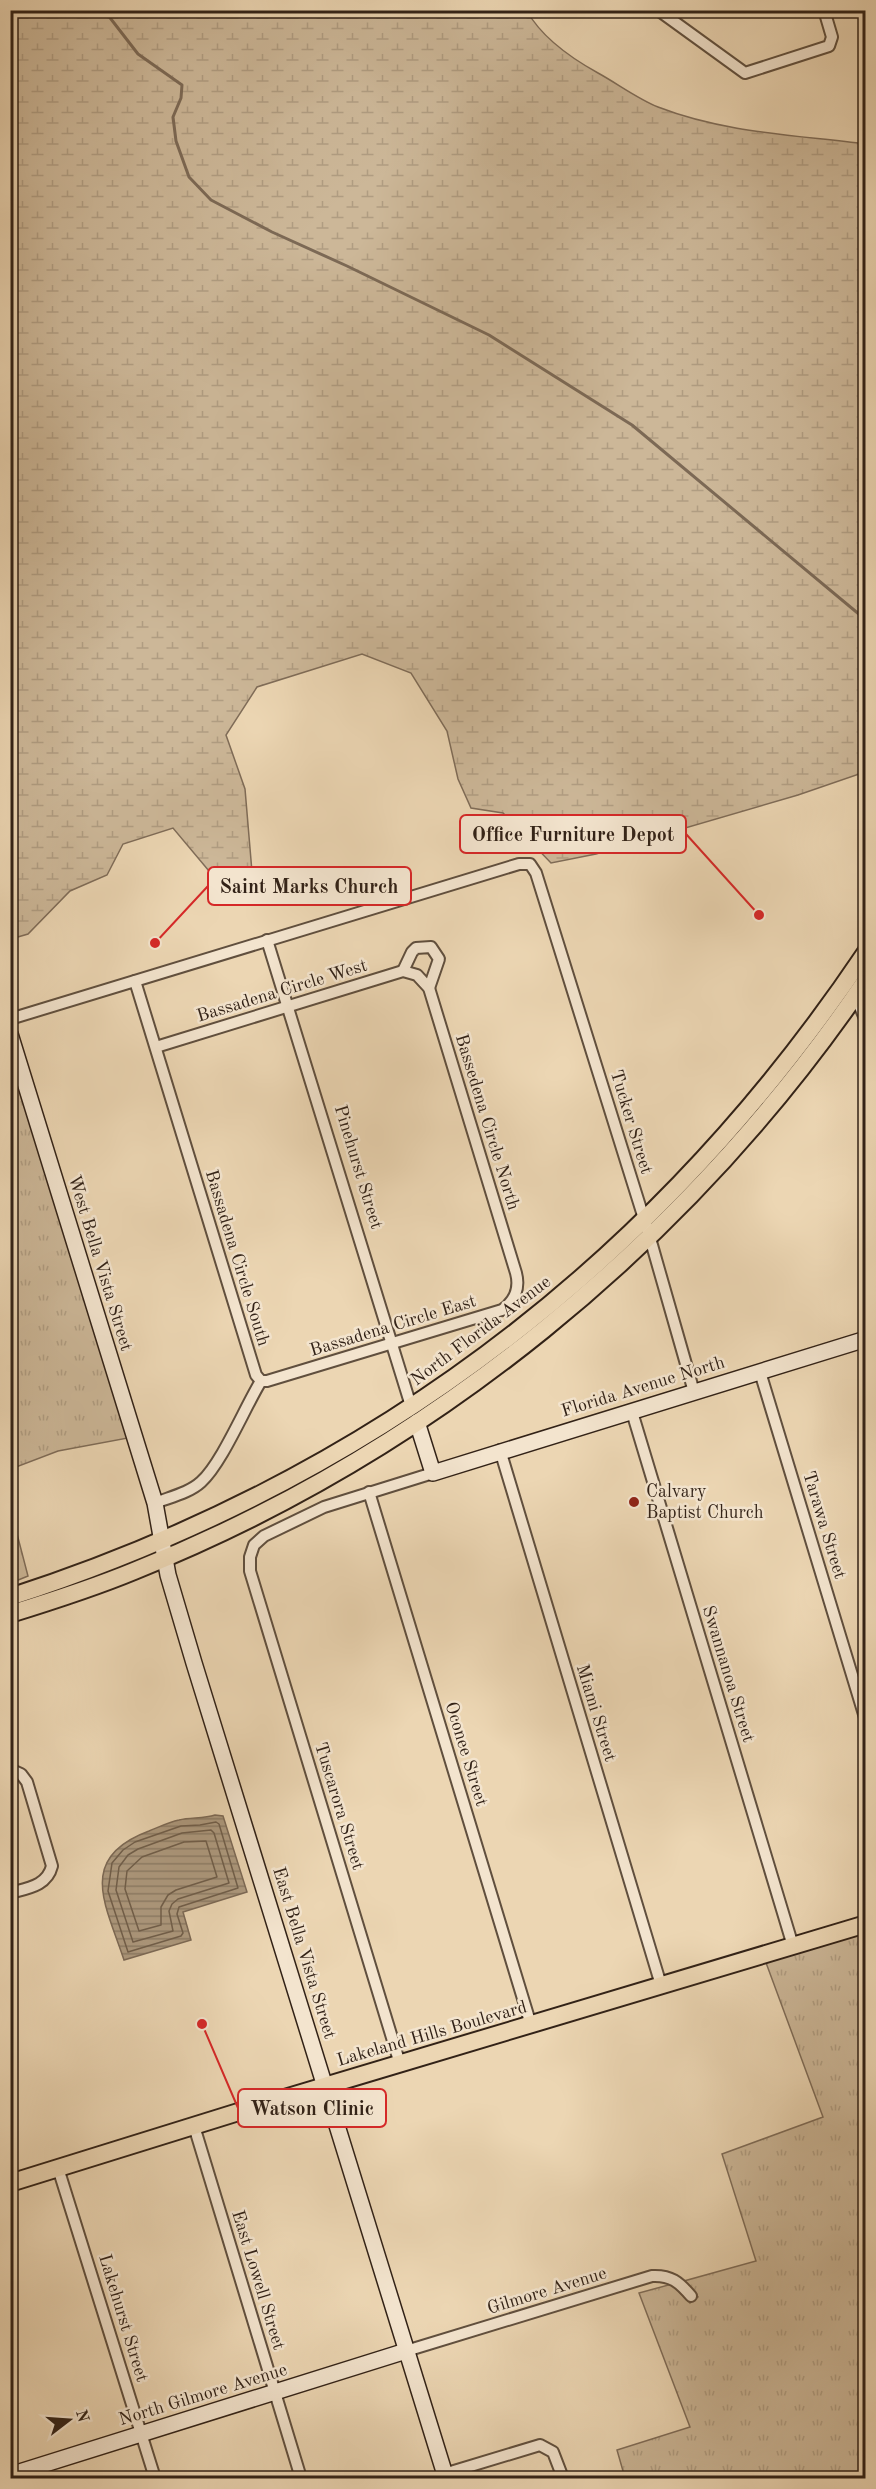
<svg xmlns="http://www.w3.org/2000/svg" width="876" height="2489" viewBox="0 0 876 2489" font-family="'Old Standard TT',serif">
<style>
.wetland{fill:url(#wetland-marsh);stroke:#7f6c58;stroke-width:1.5}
.park{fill:url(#park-tufts);stroke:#7f6c58;stroke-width:1.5}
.water{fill:url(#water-rules);stroke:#7c6955;stroke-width:1.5}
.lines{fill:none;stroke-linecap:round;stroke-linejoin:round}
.shore{stroke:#705e4a;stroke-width:1.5}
.stream{stroke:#7c6955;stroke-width:3}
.street-casing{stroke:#604f3e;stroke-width:14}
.secondary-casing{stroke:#322217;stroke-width:18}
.primary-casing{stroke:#322217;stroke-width:20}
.street{stroke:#f3e4ce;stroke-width:10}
.secondary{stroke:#f3e4ce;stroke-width:15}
.primary{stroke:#ecd6b3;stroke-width:16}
.poi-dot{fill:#8f2418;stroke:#f3e4ce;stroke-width:2}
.labels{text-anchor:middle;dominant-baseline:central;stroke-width:5;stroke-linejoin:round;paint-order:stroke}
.street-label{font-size:18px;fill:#322217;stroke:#f3e4ce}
.poi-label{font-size:18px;fill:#322217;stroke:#f3e4ce;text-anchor:start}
.leader{fill:none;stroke:#d62828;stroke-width:2}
.callout-dot{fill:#d62828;stroke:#f3e4ce;stroke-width:2}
.callout{fill:#f3e4ce;stroke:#d62828;stroke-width:2}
.callout-label{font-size:20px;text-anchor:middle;font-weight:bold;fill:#322217}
</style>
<defs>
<pattern id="wetland-marsh" width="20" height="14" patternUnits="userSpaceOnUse" patternTransform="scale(1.5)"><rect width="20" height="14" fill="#ccb798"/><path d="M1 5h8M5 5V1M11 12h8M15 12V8" fill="none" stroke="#b09d82"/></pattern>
<pattern id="park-tufts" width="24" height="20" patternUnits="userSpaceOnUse" patternTransform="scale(1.5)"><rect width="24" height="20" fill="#ccb798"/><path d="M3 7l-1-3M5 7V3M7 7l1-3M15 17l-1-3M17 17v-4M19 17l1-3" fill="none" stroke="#b09d82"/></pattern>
<pattern id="water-rules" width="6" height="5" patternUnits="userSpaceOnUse" patternTransform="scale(1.5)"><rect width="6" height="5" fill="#ad997e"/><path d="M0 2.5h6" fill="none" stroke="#8d7c66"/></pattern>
</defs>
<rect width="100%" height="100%" fill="#ecd6b3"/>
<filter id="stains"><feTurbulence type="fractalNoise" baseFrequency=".00333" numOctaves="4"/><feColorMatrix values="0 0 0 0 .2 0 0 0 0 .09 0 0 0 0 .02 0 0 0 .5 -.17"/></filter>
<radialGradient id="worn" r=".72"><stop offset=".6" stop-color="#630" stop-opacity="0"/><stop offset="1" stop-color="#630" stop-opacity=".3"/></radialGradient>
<path class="wetland" d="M11 10 527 11C542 38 571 58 598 73 618 84 638 99 658 107 725 133 796 135 865 144V772L798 795 596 854 551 863 503 813 471 808 458 779 447 731 411 673 362 654 257 687 226 735 245 789 252 872 209 871 173 828 123 844 107 875 70 891 28 934 11 939Z"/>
<g class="park">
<path d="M10 1053 128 1438 58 1451 11 1469Z"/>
<path d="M10 1507 28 1576 11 1583H10Z"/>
<path d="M865 1929V2478H625L617 2450 690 2427 639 2293 672 2284 690 2303 698 2297 684 2281 756 2261 722 2154 823 2117 765 1960Z"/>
</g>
<path class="water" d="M215 1815 223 1816 247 1892 183 1912 191 1940 124 1960C106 1905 76 1858 149 1831 159 1827 169 1822 179 1820 191 1817 203 1819 215 1815Z"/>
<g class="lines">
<g class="shore">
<path d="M216 1822 219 1824 238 1888 179 1907 177 1914 183 1933 181 1936 128 1952 108 1891 112 1863 123 1850 135 1842 181 1826 200 1825Z"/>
<path d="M211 1830 214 1833 229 1883 178 1899 172 1904 169 1911 173 1931 133 1942 116 1890 119 1867 128 1855 138 1849 182 1833Z"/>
<path d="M206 1841 217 1877 176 1890 168 1895 161 1907V1925L139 1931 125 1889 127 1871 142 1857 184 1842Z"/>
</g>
<path class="stream" d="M104 10 138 54 182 85 181 98 173 117 176 141 189 177 211 200 272 232 347 266 489 335 632 425 866 620"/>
<g class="street-casing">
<g id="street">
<path d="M658 10 745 73 829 46 832 37 824 10"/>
<path d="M267 940 411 1406"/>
<path d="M403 971 412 952 416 948 431 947 439 959 429 988"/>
<path d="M135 981 256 1375 261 1381"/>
<path d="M855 995 866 1021"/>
<path d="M10 1019 519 864H530L536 873 650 1238 694 1392"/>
<path d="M156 1047 403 971 417 975 429 988 516 1273C520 1288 515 1301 502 1310L267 1381H261"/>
<path d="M760 1372 866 1721"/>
<path d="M632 1412 793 1946"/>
<path d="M500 1450 661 1985"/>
<path d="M369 1492 531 2025"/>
<path d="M155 1503C170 1497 189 1493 201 1482 222 1463 245 1407 261 1381"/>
<path d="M10 1769 21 1774 27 1782 52 1866C47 1886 28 1888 10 1893"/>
<path d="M400 2064 250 1571V1557L254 1545 264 1536 324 1507 433 1473"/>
<path d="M194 2126 301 2478"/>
<path d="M58 2168 155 2478"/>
<path d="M406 2351 652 2276C671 2275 679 2282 691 2296"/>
<path d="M444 2474 540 2445 553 2452 563 2478"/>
</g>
</g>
<g class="secondary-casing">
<g id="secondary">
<path d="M10 1034 155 1503 168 1575 194 1663 446 2478"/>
<path d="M417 1422 433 1473 866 1339"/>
<path d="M10 2475 406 2351"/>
</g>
</g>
<g class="primary-casing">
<g id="primary">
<path d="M10 1597C369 1481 655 1266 866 952"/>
<path d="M10 1614C52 1601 93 1588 134 1571 429 1453 687 1243 866 980"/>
<path d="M10 2183 248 2109 866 1924"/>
</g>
</g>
<use href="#street" class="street"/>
<use href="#secondary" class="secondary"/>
<use href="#primary" class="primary"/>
</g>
<circle class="poi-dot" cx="634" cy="1502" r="6"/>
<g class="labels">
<g class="street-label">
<text transform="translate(282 991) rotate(-17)">Bassadena Circle West</text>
<text transform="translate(487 1122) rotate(73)">Bassedena Circle North</text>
<text transform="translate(631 1122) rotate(73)">Tucker Street</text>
<text transform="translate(358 1167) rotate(73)">Pinehurst Street</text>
<text transform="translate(237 1258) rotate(73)">Bassadena Circle South</text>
<text transform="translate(100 1263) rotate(73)">West Bella Vista Street</text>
<text transform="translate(393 1326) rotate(-17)">Bassadena Circle East</text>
<text transform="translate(481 1331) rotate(-37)">North Florida Avenue</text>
<text transform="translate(643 1387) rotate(-17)">Florida Avenue North</text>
<text transform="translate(824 1525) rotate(73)">Tarawa Street</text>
<text transform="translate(728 1674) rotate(73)">Swannanoa Street</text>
<text transform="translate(596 1713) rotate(73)">Miami Street</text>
<text transform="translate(466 1754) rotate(73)">Oconee Street</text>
<text transform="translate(339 1806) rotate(73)">Tuscarora Street</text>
<text transform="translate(304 1953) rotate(73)">East Bella Vista Street</text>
<text transform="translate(432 2034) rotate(-16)">Lakeland Hills Boulevard</text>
<text transform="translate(258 2280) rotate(73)">East Lowell Street</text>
<text transform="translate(547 2291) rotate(-17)">Gilmore Avenue</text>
<text transform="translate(123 2318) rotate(73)">Lakehurst Street</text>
<text transform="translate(203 2395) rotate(-17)">North Gilmore Avenue</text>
</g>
<g class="poi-label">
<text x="646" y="1492">Calvary<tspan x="646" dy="21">Baptist Church</tspan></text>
</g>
</g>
<path class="leader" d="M759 915L686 834M155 943L208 886M202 2024L238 2108"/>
<g class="callout-dot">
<circle cx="759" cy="915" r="6"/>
<circle cx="155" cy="943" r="6"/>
<circle cx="202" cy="2024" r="6"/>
</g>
<g class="callout">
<rect x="460" y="815" width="226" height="38" rx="6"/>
<rect x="208" y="867" width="203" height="38" rx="6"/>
<rect x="238" y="2089" width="148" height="38" rx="6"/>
</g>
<g class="callout-label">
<text x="573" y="841">Office Furniture Depot</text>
<text x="309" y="893">Saint Marks Church</text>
<text x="312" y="2115">Watson Clinic</text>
</g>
<rect width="876" height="2489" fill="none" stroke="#ecd6b3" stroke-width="36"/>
<rect x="12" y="12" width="852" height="2465" fill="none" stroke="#322217" stroke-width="3"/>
<rect x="18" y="18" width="840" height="2453" fill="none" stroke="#322217" stroke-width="1.5"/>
<g transform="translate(69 2420) rotate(73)" stroke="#f3e4ce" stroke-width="4.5" paint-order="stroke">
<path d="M0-4.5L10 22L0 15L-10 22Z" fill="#322217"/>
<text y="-9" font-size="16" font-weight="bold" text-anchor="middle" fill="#322217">N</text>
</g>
<rect width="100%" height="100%" filter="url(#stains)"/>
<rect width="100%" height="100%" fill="url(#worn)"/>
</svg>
